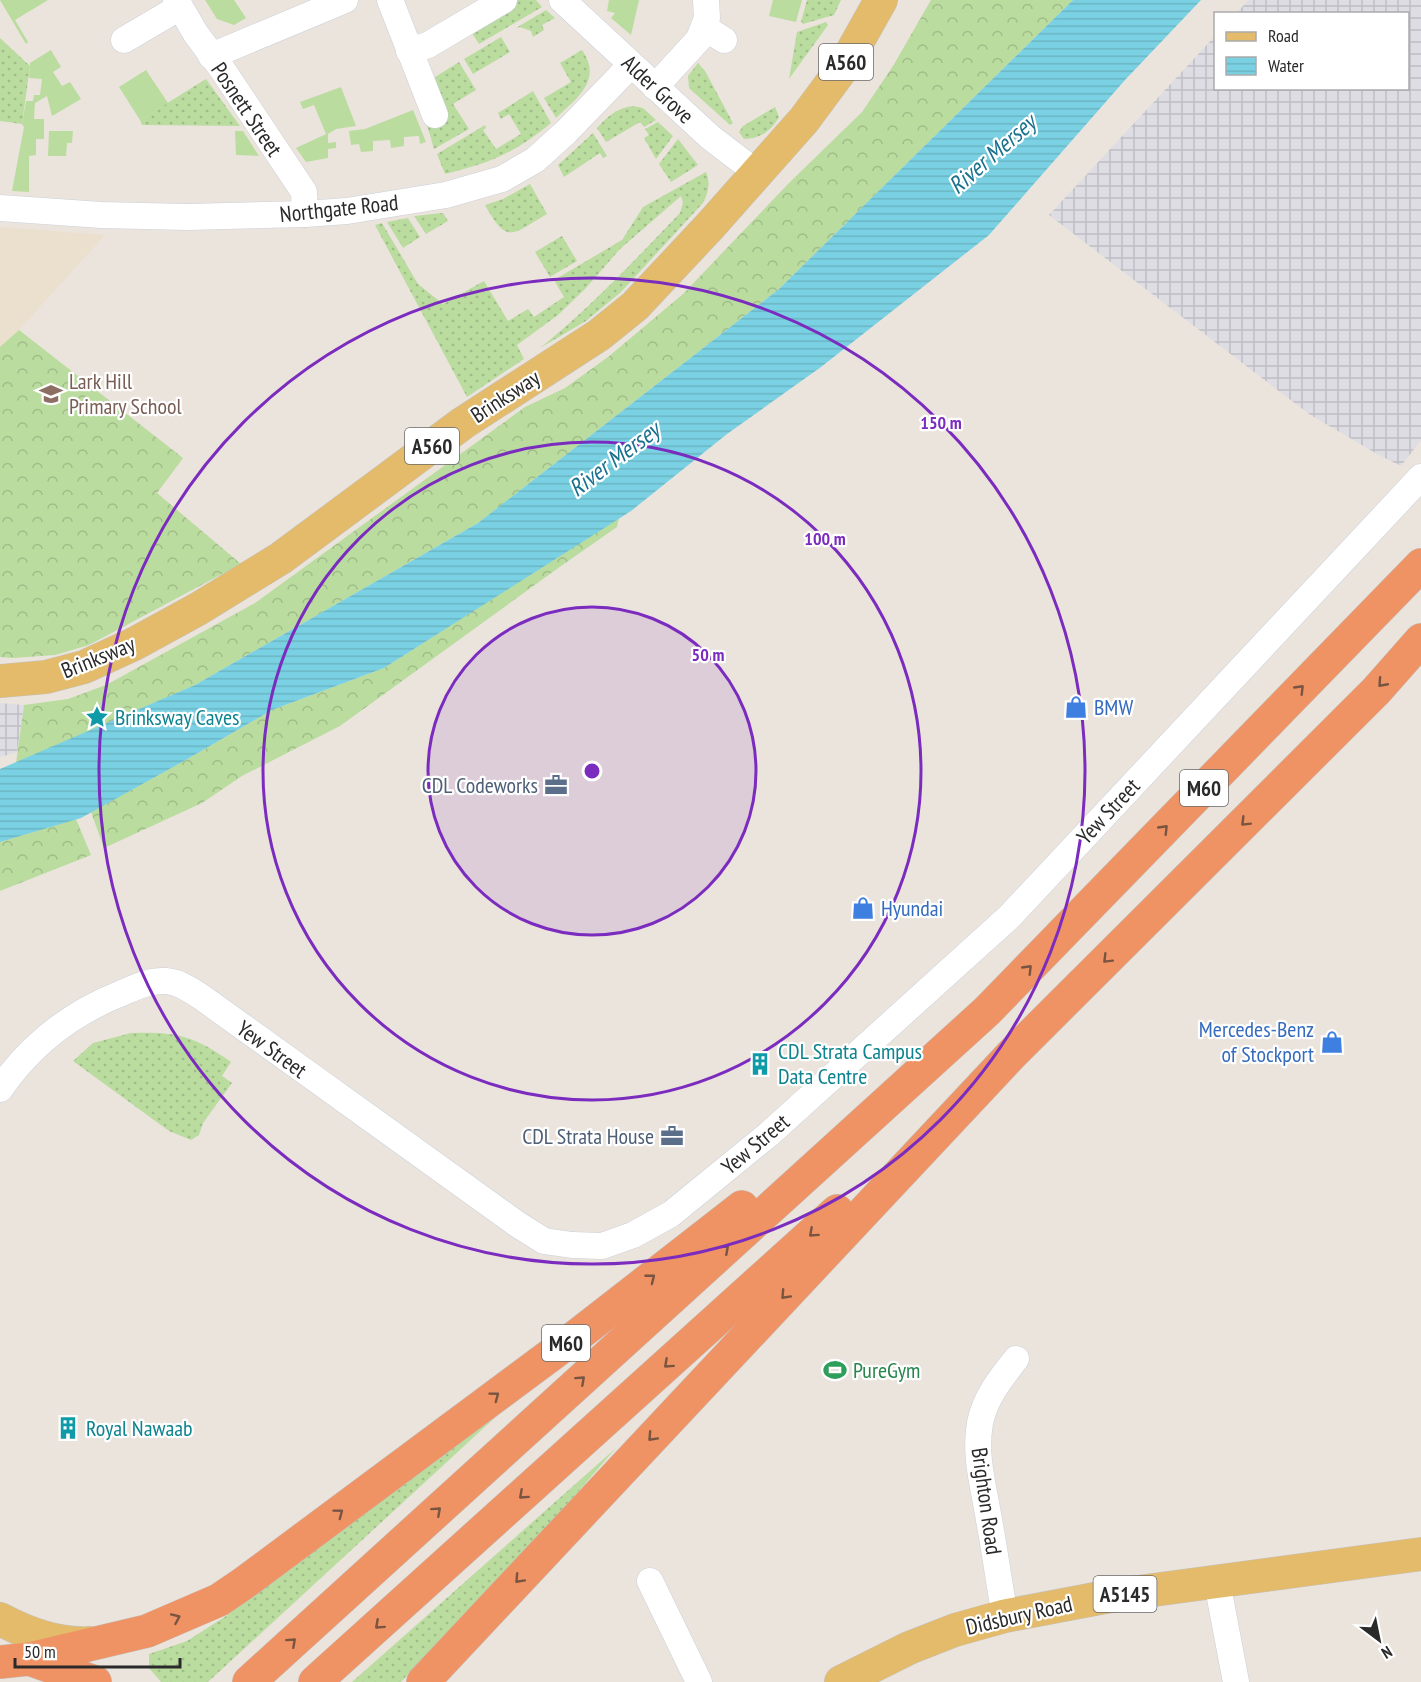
<svg xmlns="http://www.w3.org/2000/svg" width="1421" height="1682" viewBox="0 0 1421 1682" font-family="'PT Sans Narrow',sans-serif">
<style>
.industrial{fill:url(#industrial-grid)}
.education{fill:#ebdfce}
.grass{fill:url(#grass-dots)}
.forest{fill:url(#forest-crowns)}
.garden{fill:#badc9f}
.water{fill:url(#water-rules)}
.lines{fill:none;stroke-linecap:round;stroke-linejoin:round}
.street-casing{stroke:#ccd0da;stroke-width:27}
.primary-casing{stroke:#c3c3c3;stroke-width:34}
.highway-casing{stroke:#c3c3c3;stroke-width:34}
.street{stroke:#fff;stroke-width:26}
.primary{stroke:#e3bb6a;stroke-width:33}
.highway{stroke:#ef9364;stroke-width:33}
.oneway{stroke:#795441}
.ring{fill:none;stroke:#7b2cbf;stroke-width:3}
.labels{text-anchor:middle;dominant-baseline:central;stroke-width:4.5;stroke-linejoin:round;paint-order:stroke}
.shield{fill:#fff;stroke:#6a6a6a;stroke-width:1.5}
.shield-label{font-size:21px;font-weight:bold;fill:#2a2a2a}
.street-label{font-size:22px;fill:#2a2a2a;stroke:#fff}
.education-label{font-size:22px;fill:#785e54;stroke:#fff;text-anchor:start}
.shop-label{font-size:22px;fill:#366cbe;stroke:#fff;text-anchor:start}
.culture-label{font-size:22px;fill:#0d838f;stroke:#fff;text-anchor:start}
.service-label{font-size:22px;fill:#4e5e75;stroke:#fff;text-anchor:end}
.leisure-label{font-size:22px;fill:#27864d;stroke:#fff;text-anchor:start}
.water-label{font-size:24px;font-style:italic;fill:#1a718e;stroke:#fff}
.centre{fill:#7b2cbf;stroke:#fff;stroke-width:3}
.ring-label{font-size:18px;text-anchor:middle;font-weight:bold;fill:#7b2cbf;stroke:#fff;stroke-width:4.5;stroke-linejoin:round;paint-order:stroke}
</style>
<defs>
<pattern id="industrial-grid" width="8" height="8" patternUnits="userSpaceOnUse" patternTransform="scale(1.5)"><rect width="8" height="8" fill="#dedde4"/><path d="M0 4h8M4 0v8" fill="none" stroke="#bfbec4"/></pattern>
<pattern id="grass-dots" width="8" height="8" patternUnits="userSpaceOnUse" patternTransform="scale(1.5)"><rect width="8" height="8" fill="#badc9f"/><path d="M2 2h.1M6 6h.1" fill="none" stroke="#a0bd89" stroke-width="1.8" stroke-linecap="round"/></pattern>
<pattern id="forest-crowns" width="20" height="18" patternUnits="userSpaceOnUse" patternTransform="scale(1.5)"><rect width="20" height="18" fill="#badc9f"/><path d="M2 6a3 3 0 1 1 6 0M12 15a3 3 0 1 1 6 0" fill="none" stroke="#a0bd89"/></pattern>
<pattern id="water-rules" width="6" height="5" patternUnits="userSpaceOnUse" patternTransform="scale(1.5)"><rect width="6" height="5" fill="#7ad1e3"/><path d="M0 2.5h6" fill="none" stroke="#6ab4c3"/></pattern>
</defs>
<rect width="100%" height="100%" fill="#ebe4dd"/>
<g class="industrial">
<path d="M1249 0H1421V440L1401 466 1377 454 1309 414 1049 215 1215 36 1216 88H1408V14L1236 13Z"/>
<path d="M0 703 24 705 17 752 0 757Z"/>
</g>
<path class="education" d="M0 227 105 235 19 330 183 458 157 493 189 521 0 601Z"/>
<g class="grass">
<path d="M506 0H536L542 7 479 44 470 30Z"/>
<path d="M807 0H841L834 15 803 24 801 22Z"/>
<path d="M546 10 555 18 542 25 544 30 533 37 531 31 520 27 516 28Z"/>
<path d="M826 22 828 25 789 79 797 32Z"/>
<path d="M501 37 510 52 473 74 464 59Z"/>
<path d="M0 38 30 66 22 124 0 121Z"/>
<path d="M582 50C603 80 577 98 556 118L544 98 571 82 560 63Z"/>
<path d="M459 62 476 90 453 104 469 129 434 149 427 125 448 117 432 79Z"/>
<path d="M698 63 705 71 733 123 730 125 689 88 688 76Z"/>
<path d="M206 79 240 126 142 125 140 120Z"/>
<path d="M533 91 551 123C515 153 490 163 445 174L437 154 485 125 486 128 483 130 496 149 521 134 509 114 501 119 498 113Z"/>
<path d="M633 106 643 108 656 120 644 127 640 122 606 142 597 128C608 116 617 108 633 106Z"/>
<path d="M775 107 779 117C771 131 760 139 744 139L739 132 743 126Z"/>
<path d="M658 122 673 136 656 159 644 138 649 135 645 129Z"/>
<path d="M593 133 607 156 603 158 600 153 564 177 558 165Z"/>
<path d="M678 139 698 165 671 182 659 164Z"/>
<path d="M706 172C711 184 708 193 703 203L621 292 586 321 540 348C591 307 635 260 680 213L683 202 681 196 620 249 585 289 558 315 517 345 524 359 467 397 375 225 382 223 418 284 443 304 484 281 508 321 528 309 534 317 564 297 554 280 622 240 643 207Z"/>
<path d="M530 184 547 214C512 234 508 246 485 205L503 199Z"/>
<path d="M443 213 448 221 426 234 414 216Z"/>
<path d="M408 218 420 237 403 248 387 222Z"/>
<path d="M562 236 577 261 550 277 535 252Z"/>
<path d="M131 1033C176 1032 193 1035 231 1062L222 1076 232 1083 203 1123 199 1135 191 1140 169 1131 73 1061 93 1043Z"/>
<path d="M512 1402 208 1682H161L149 1668V1654L187 1641 226 1616Z"/>
<path d="M616 1448 564 1508 401 1682H352Z"/>
</g>
<g class="forest">
<path d="M931 0H1073L779 289 478 523 195 685 16 763 24 705 68 699 106 685 255 603 525 407 565 388 608 357 683 294 789 183 862 112 893 66Z"/>
<path d="M19 330 183 458 157 493 241 564 89 645 55 655 13 658 0 657V347Z"/>
<path d="M619 518 617 527 561 566 340 726 242 776 202 803 104 848 91 812 184 761 272 710 384 668Z"/>
<path d="M76 819 91 855 0 891V842Z"/>
</g>
<g class="garden">
<path d="M0 0H48L15 20 28 42 26 44Z"/>
<path d="M205 0H234L246 18 234 25 217 19Z"/>
<path d="M609 0H639L631 35 611 18 615 13 607 11Z"/>
<path d="M773 0H802L796 22 769 16Z"/>
<path d="M51 50 61 67 53 72 62 86 70 82 81 99 52 116 47 96 35 103 34 119H44V139H36V155L29 156V192L12 191 24 127 22 124 26 101H33L34 95H40L42 79 29 78 30 63Z"/>
<path d="M146 70 168 103 140 120 119 87Z"/>
<path d="M341 87 356 126 336 129 328 134V143L336 142V148L328 149V158L306 162 296 148 326 134 314 105 303 109 300 102Z"/>
<path d="M413 110 426 142 420 144 419 136 404 137V146L391 148 390 140 373 141V151L361 152 359 144 351 145 349 131 365 129Z"/>
<path d="M49 131H73L72 143H67L66 156H48Z"/>
<path d="M235 131H243L259 156 236 155Z"/>
</g>
<path class="water" d="M1073 0H1201L1125 80 989 235 821 367 727 434 631 511 384 668 272 710 184 761 81 818 0 842V769L195 685 478 523 779 289Z"/>
<g class="lines">
<g class="street-casing">
<g id="street">
<path d="M176 0 196 34 222 69 304 192 305 214"/>
<path d="M390 0 435 115"/>
<path d="M562 0 710 137 757 173"/>
<path d="M705 28 724 40"/>
<path d="M124 40 180 7"/>
<path d="M409 51 428 45 504 0"/>
<path d="M211 56 345 0"/>
<path d="M655 87 699 39 707 18 706 0"/>
<path d="M0 208 101 215 187 217 305 214 347 211 446 195 502 179 535 160 566 132 631 65"/>
<path d="M0 1089C31 1044 71 1013 122 993 136 987 150 980 166 981 179 982 189 989 200 996L517 1224 544 1241 572 1245 602 1246 633 1235 671 1214 769 1134 1009 917 1421 477"/>
<path d="M650 1581 699 1682"/>
<path d="M1217 1582 1236 1682"/>
<path d="M1005 1616C999 1584 995 1551 989 1520 984 1488 974 1456 980 1423 985 1398 1000 1379 1016 1359"/>
</g>
</g>
<g class="primary-casing">
<g id="primary">
<path d="M0 681 46 677 84 667 134 644 198 609 281 558 463 423 599 335 635 306 710 226 804 120 844 66 881 0"/>
<path d="M0 1619C28 1634 58 1645 90 1643"/>
<path d="M841 1682 909 1648 955 1630 1005 1616 1116 1595 1421 1554"/>
</g>
</g>
<g class="highway-casing">
<g id="highway">
<path d="M29 1659 147 1631 219 1600 244 1583 579 1334 742 1207"/>
<path d="M0 1662 29 1659 95 1682"/>
<path d="M249 1682 987 1011 1421 565"/>
<path d="M315 1682 837 1211"/>
<path d="M423 1682 1012 1054 1376 691 1421 640"/>
</g>
</g>
<use href="#street" class="street"/>
<use href="#primary" class="primary"/>
<use href="#highway" class="highway"/>
</g>
<defs><path id="oneway-chevron" d="M-2-3.5L2.5 0L-2 3.5" fill="none" stroke-width="1.6" stroke-linecap="round" stroke-linejoin="round" transform="scale(1.5)"/></defs>
<g class="oneway">
<use href="#oneway-chevron" transform="translate(1382 683) rotate(132)"/>
<use href="#oneway-chevron" transform="translate(1300 689) rotate(-46)"/>
<use href="#oneway-chevron" transform="translate(1245 822) rotate(135)"/>
<use href="#oneway-chevron" transform="translate(1164 829) rotate(-46)"/>
<use href="#oneway-chevron" transform="translate(1107 959) rotate(135)"/>
<use href="#oneway-chevron" transform="translate(1028 969) rotate(-46)"/>
<use href="#oneway-chevron" transform="translate(813 1233) rotate(138)"/>
<use href="#oneway-chevron" transform="translate(725 1249) rotate(-42)"/>
<use href="#oneway-chevron" transform="translate(651 1278) rotate(-38)"/>
<use href="#oneway-chevron" transform="translate(785 1295) rotate(133)"/>
<use href="#oneway-chevron" transform="translate(668 1364) rotate(138)"/>
<use href="#oneway-chevron" transform="translate(581 1380) rotate(-42)"/>
<use href="#oneway-chevron" transform="translate(495 1396) rotate(-37)"/>
<use href="#oneway-chevron" transform="translate(652 1437) rotate(133)"/>
<use href="#oneway-chevron" transform="translate(523 1495) rotate(138)"/>
<use href="#oneway-chevron" transform="translate(437 1511) rotate(-42)"/>
<use href="#oneway-chevron" transform="translate(339 1513) rotate(-37)"/>
<use href="#oneway-chevron" transform="translate(519 1579) rotate(133)"/>
<use href="#oneway-chevron" transform="translate(176 1618) rotate(-24)"/>
<use href="#oneway-chevron" transform="translate(379 1625) rotate(138)"/>
<use href="#oneway-chevron" transform="translate(292 1642) rotate(-42)"/>
</g>
<circle cx="592" cy="771" r="164" fill="#7b2cbf" fill-opacity=".12"/>
<g class="ring">
<circle cx="592" cy="771" r="164"/>
<circle cx="592" cy="771" r="329"/>
<circle cx="592" cy="771" r="493"/>
</g>
<defs>
<g id="school-bare" transform="scale(1.8)"><path d="M0-5L7-2L0 1L-7-2ZM-4 1L0 2.5L4 1V4Q0 6-4 4Z" fill="#8d6e63" stroke="#fff" stroke-width="2.5" paint-order="stroke"/></g>
<g id="shop-bare" transform="scale(1.8)"><path d="M-5-2.5h2.3a2.7 3.5 0 0 1 5.4 0H5L5.5 6h-11ZM-1.5-2.5h3a1.5 2.3 0 0 0-3 0Z" fill="#3f7fe0" stroke="#fff" stroke-width="2.5" paint-order="stroke"/></g>
<g id="sight-bare" transform="scale(1.8)"><path d="M0-6L1.8-2.2L6-1.7L2.9 1.2L3.7 5.4L0 3.3L-3.7 5.4L-2.9 1.2L-6-1.7L-1.8-2.2Z" fill="#0f9aa8" stroke="#fff" stroke-width="2.5" paint-order="stroke"/></g>
<g id="office-bare" transform="scale(1.8)"><path d="M-6-3h4V-5.5h4V-3h4V5H-6ZM-1-4.5V-3h2v-1.5ZM-6 0V1H6V0Z" fill="#5c6f8a" stroke="#fff" stroke-width="2.5" paint-order="stroke"/></g>
<g id="building-bare" transform="scale(1.8)"><path d="M-4-6H4V6H1V3H-1V6H-4ZM-2.5-4.3h1.7v1.8h-1.7ZM.8-4.3h1.7v1.8H.8ZM-2.5-1h1.7V.8h-1.7ZM.8-1h1.7V.8H.8Z" fill="#0f9aa8" stroke="#fff" stroke-width="2.5" paint-order="stroke"/></g>
<g id="stadium-bare" transform="scale(1.8)"><path d="M0-5a6.5 5 0 1 0 0 10a6.5 5 0 1 0 0-10ZM-3.5-1.8h7v3.6h-7Z" fill="#2e9e5b" stroke="#fff" stroke-width="2.5" paint-order="stroke"/></g>
</defs>
<g fill-rule="evenodd">
<use href="#school-bare" x="51" y="394"/>
<use href="#shop-bare" x="1076" y="707"/>
<use href="#sight-bare" x="97" y="717"/>
<use href="#office-bare" x="556" y="785"/>
<use href="#shop-bare" x="863" y="908"/>
<use href="#shop-bare" x="1332" y="1042"/>
<use href="#building-bare" x="760" y="1064"/>
<use href="#office-bare" x="672" y="1136"/>
<use href="#stadium-bare" x="835" y="1370"/>
<use href="#building-bare" x="68" y="1428"/>
</g>
<g class="labels">
<g class="shield">
<rect x="819" y="44" width="54" height="36" rx="4.5"/>
<rect x="405" y="428" width="54" height="36" rx="4.5"/>
<rect x="1180" y="770" width="48" height="36" rx="4.5"/>
<rect x="542" y="1325" width="48" height="36" rx="4.5"/>
<rect x="1093.5" y="1576" width="63" height="36" rx="4.5"/>
</g>
<g class="shield-label">
<text x="846" y="62">A560</text>
<text x="432" y="446">A560</text>
<text x="1204" y="788">M60</text>
<text x="566" y="1343">M60</text>
<text x="1125" y="1594">A5145</text>
</g>
<g class="street-label">
<text transform="translate(658 89) rotate(43)">Alder Grove</text>
<text transform="translate(247 109) rotate(56)">Posnett Street</text>
<text transform="translate(339 208) rotate(-6)">Northgate Road</text>
<text transform="translate(505 396) rotate(-33)">Brinksway</text>
<text transform="translate(98 657) rotate(-22)">Brinksway</text>
<text transform="translate(1108 811) rotate(-47)">Yew Street</text>
<text transform="translate(272 1049) rotate(36)">Yew Street</text>
<text transform="translate(755 1144) rotate(-40)">Yew Street</text>
<text transform="translate(987 1501) rotate(82)">Brighton Road</text>
<text transform="translate(1019 1615) rotate(-13)">Didsbury Road</text>
</g>
<g class="education-label">
<text x="69" y="381">Lark Hill<tspan x="69" dy="25">Primary School</tspan></text>
</g>
<g class="shop-label">
<text x="1094" y="707">BMW</text>
<text x="881" y="908">Hyundai</text>
<text x="1314" y="1029" text-anchor="end">Mercedes-Benz<tspan x="1314" dy="25">of Stockport</tspan></text>
</g>
<g class="culture-label">
<text x="115" y="717">Brinksway Caves</text>
<text x="778" y="1051">CDL Strata Campus<tspan x="778" dy="25">Data Centre</tspan></text>
<text x="86" y="1428">Royal Nawaab</text>
</g>
<g class="service-label">
<text x="538" y="785">CDL Codeworks</text>
<text x="654" y="1136">CDL Strata House</text>
</g>
<g class="leisure-label">
<text x="853" y="1370">PureGym</text>
</g>
<g class="water-label">
<text transform="translate(992 154) rotate(-41)">River Mersey</text>
<text transform="translate(614 459) rotate(-37)">River Mersey</text>
</g>
</g>
<circle cx="592" cy="771" r="9" class="centre"/>
<g class="ring-label">
<text x="941" y="429">150 m</text>
<text x="825" y="545">100 m</text>
<text x="708" y="661">50 m</text>
</g>
<rect x="1214" y="12" width="195" height="78" fill="#ffffff" stroke="#aaaaaa" stroke-width="1.5"/>
<rect x="1226" y="32" width="30" height="9" fill="#e3bb6a" stroke="#aaaaaa" stroke-width="1.5"/>
<text x="1268" y="42" font-size="18" fill="#2a2a2a">Road</text>
<rect x="1226" y="57" width="30" height="18" fill="url(#water-rules)" stroke="#aaaaaa" stroke-width="1.5"/>
<text x="1268" y="72" font-size="18" fill="#2a2a2a">Water</text>
<g transform="translate(1379 1640) rotate(148)" stroke="#ffffff" stroke-width="4.5" paint-order="stroke">
<path d="M0-4.5L10 22L0 15L-10 22Z" fill="#2a2a2a"/>
<text y="-9" font-size="16" font-weight="bold" text-anchor="middle" fill="#2a2a2a">N</text>
</g>
<path d="M15 1658v9h165v-9" fill="none" stroke="#2a2a2a" stroke-width="3"/>
<text x="24" y="1658" font-size="18" fill="#2a2a2a" stroke="#ffffff" stroke-width="4.5" paint-order="stroke">50 m</text>
</svg>
